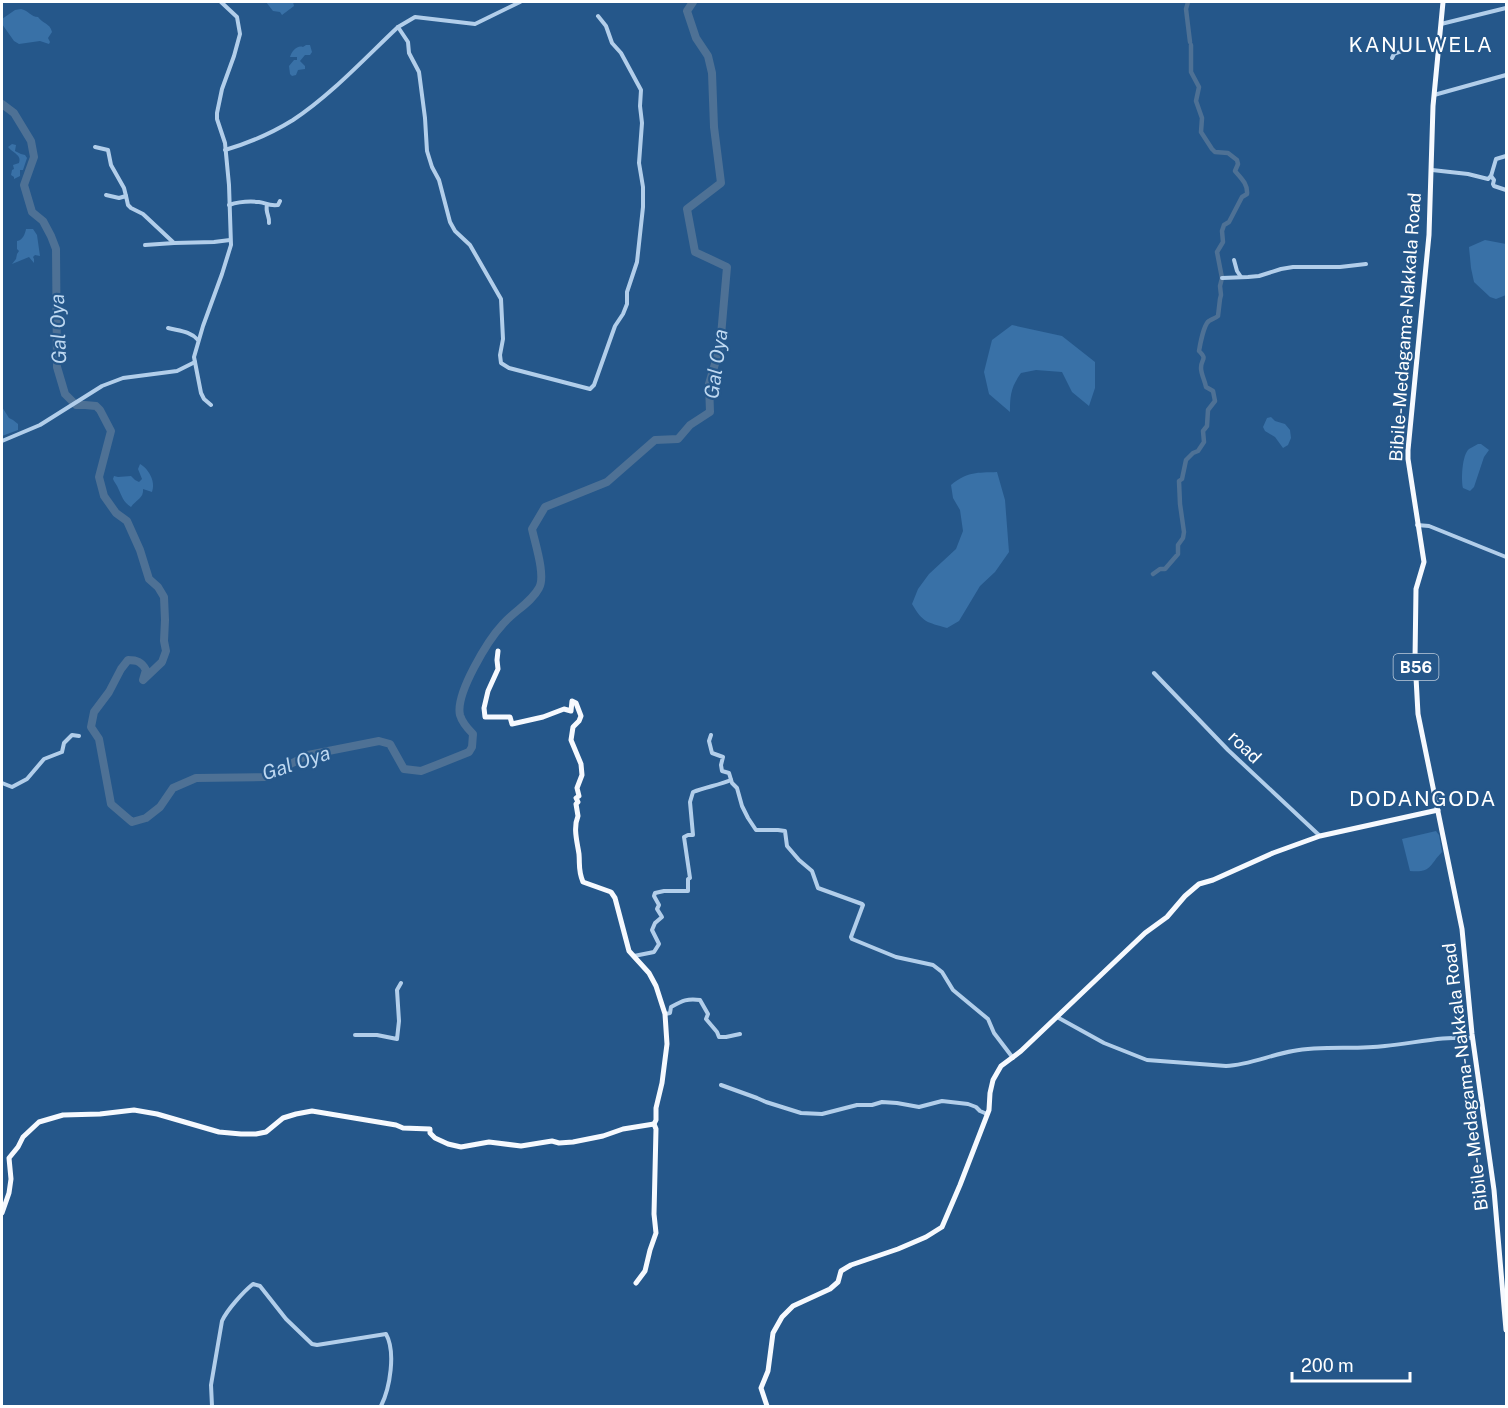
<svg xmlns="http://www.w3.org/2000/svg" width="1508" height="1408" viewBox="0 0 1508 1408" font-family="'Public Sans',sans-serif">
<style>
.green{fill:#3971a7}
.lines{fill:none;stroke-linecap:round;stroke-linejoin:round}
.canal{stroke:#4e7195;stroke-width:4.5}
.river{stroke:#4e7195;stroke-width:8}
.minor{stroke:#b2ceea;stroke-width:4}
.major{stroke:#f6f9fe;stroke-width:5}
.labels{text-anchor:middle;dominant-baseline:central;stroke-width:4.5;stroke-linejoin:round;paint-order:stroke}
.shield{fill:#25578a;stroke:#becddc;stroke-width:1.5}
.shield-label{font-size:16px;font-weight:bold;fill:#fff}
.street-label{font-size:18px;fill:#fff;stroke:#25578a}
.water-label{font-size:20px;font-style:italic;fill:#bed8f1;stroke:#25578a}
.quarter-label{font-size:21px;letter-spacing:1.5px;fill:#fff;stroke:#25578a}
</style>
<rect width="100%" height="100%" fill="#25578a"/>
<g class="green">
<path d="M266 2H293L294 6 282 15 280 12 273 11Z"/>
<path d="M21 9C28 10 31 17 38 17 43 24 50 23 52 32L48 38 50 42 49 44 40 41 19 44 14 41 2 24V19L15 10Z"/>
<path d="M306 45H310L312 52 310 55H305L300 61 305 66V69L298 70 296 75 292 76 290 74 289 66 294 60H297V57H290C292 51 297 45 303 47Z"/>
<path d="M12 144 16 145 15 151 21 154 25 155 27 158 23 170H20V176L14 179V177L11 175 12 170 14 169 13 165 19 163C22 155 13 153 9 148L8 147Z"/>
<path d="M26 229H33L37 235 40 256 35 255 33 257 34 259V263L29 257 12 264 16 259 17 254 19 251 17 249V241C23 240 25 234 26 229Z"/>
<path d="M1485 240 1506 244V295L1496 299 1490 297 1474 282 1471 268 1469 247Z"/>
<path d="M1012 325 1062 336 1095 362V388L1089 406 1072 392 1062 372 1036 370 1021 373C1011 387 1010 395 1010 412L989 394 984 372 992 340Z"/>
<path d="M2 407 9 418 13 420 18 424V430L2 436Z"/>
<path d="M1271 417 1275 421 1285 424 1290 430 1291 438 1288 445 1283 448 1275 437 1265 431 1263 427 1267 418Z"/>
<path d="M1478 444H1481L1489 450 1484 457 1474 487 1470 491 1463 488C1461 479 1462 455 1469 449 1472 447 1475 446 1478 444Z"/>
<path d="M140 464C149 469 156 482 152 492L143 489C144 498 136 500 131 507 123 502 122 496 118 488 117 485 114 482 113 479L114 476 118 477 131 476 135 480 139 482 142 479 138 469Z"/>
<path d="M997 472 1005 500 1009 552 995 572 980 586 959 621 947 628C927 622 923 623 912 604L918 589 929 574 956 549 963 531 960 510 953 498 951 485C968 471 977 473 997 472Z"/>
<path d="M1436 831 1439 835 1442 852C1429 865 1432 873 1410 871L1402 839Z"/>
</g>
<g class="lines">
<g class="canal">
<path d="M1188 2 1186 9 1190 42"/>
<path d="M1153 574 1160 569H1165L1178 554V545L1183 538 1184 532 1180 504 1179 481 1182 479 1186 460 1193 453 1198 451 1204 442 1203 431 1207 426 1208 410 1215 401 1213 391 1206 387C1205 381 1201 374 1201 368 1201 358 1208 360 1199 351 1200 345 1204 324 1209 321 1212 319 1216 318 1218 316L1220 299 1221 295 1220 286 1222 278 1217 252 1223 242 1222 231 1224 225 1229 222 1242 197 1247 194C1248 184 1241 178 1235 171L1238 164 1237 160 1228 153 1215 152 1212 149 1201 132 1202 118 1196 101 1199 87 1191 72V45"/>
</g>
<path class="river" d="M2 104 14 113 31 141 34 157 24 185 32 212 43 221 51 236 56 249 57 367 65 394 76 405H85L96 406 100 410 111 431 99 477 104 496 116 513 127 521 140 550 149 579 158 587 164 597 165 620 164 641 166 651 162 662 143 680 146 670C142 662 137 660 128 660L121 669 109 692 94 712 91 727 99 739 111 804 132 822 146 818 160 807 173 788 196 778 265 777 308 755 379 741 390 744 404 769 421 771 439 764 469 752 472 747 473 734C468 729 462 722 460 715 455 694 488 640 503 624 514 611 531 603 539 588 546 576 535 543 532 529L545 507 607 482 655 440 678 439 690 425 710 412 709 384 720 347 727 267 695 252 687 209 721 183 714 127 712 73 708 56 696 38 687 11 693 2"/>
<g class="minor">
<path d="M1441 24 1506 8"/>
<path d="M398 27 408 42 409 53 419 72 425 118 427 151 432 167 439 180 450 222 455 231 470 245 501 299 503 339 500 355 501 363 509 368 590 389 594 385 615 326 623 314 627 304V292L637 262 643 207V187L639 163 642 123 640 106 641 90 621 53 612 43 606 26 598 16"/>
<path d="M1392 58 1394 54 1402 51"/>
<path d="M1434 95 1506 75"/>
<path d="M95 147 108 150 111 165 124 188 126 196"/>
<path d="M225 150C249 143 272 133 293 120 331 95 365 58 398 27L415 17 475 24 520 2"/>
<path d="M1432 170 1468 174 1488 179 1491 176 1496 159 1506 156"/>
<path d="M1491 176 1494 180 1493 184 1494 186 1506 190"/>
<path d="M106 195 119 198 126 196 128 205 131 208 143 214 174 243"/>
<path d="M229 205C238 202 249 201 259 202 267 203 267 206 278 205L280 201"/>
<path d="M267 205C265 212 270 217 269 223"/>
<path d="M145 245 174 243 214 242 230 240"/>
<path d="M1234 260 1237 271 1241 277"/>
<path d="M1222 278 1248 277 1259 276 1281 269 1293 267H1340L1366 264"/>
<path d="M168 328C179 331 190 331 198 340"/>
<path d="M211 405 204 399 201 393 194 357 203 326 222 274 231 245 229 185 225 143 217 119V113L222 89 234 56 240 34 237 17 221 2"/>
<path d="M2 441 40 425 102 386 123 378 177 371 195 362"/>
<path d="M1417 525 1429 526 1506 557"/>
<path d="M1154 673 1228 750 1320 836"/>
<path d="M711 735 709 741 712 753 723 757 721 765 722 771 729 773 732 783 737 788 742 806 748 818 756 830H778L785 831 787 846 799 860 812 871 818 888 862 904 863 905 851 937 852 939 896 957 933 965 942 972 953 990 988 1019 994 1033 1013 1058"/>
<path d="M2 783 12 787 27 779 44 759 62 752 64 743 72 735 79 736"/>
<path d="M634 956 654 952 659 944 652 930 655 923 662 917 657 909 659 905 654 896 655 893 664 891H688V879L690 878 684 837 688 835H693L690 802 693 792C706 787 719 785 731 780"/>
<path d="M665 1014 670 1013 671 1007C682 1001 687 998 700 1000L708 1014 706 1019 717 1032 719 1037H726L740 1034"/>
<path d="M1057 1017 1104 1043 1147 1060 1226 1066C1249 1065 1270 1055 1293 1051 1324 1045 1355 1050 1385 1046 1415 1043 1443 1036 1473 1038"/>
<path d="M355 1035H377L397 1039 399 1021 397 990 401 983"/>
<path d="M721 1085 757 1098 766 1102 801 1113 822 1114 857 1105H872L882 1102 897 1103 919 1107 942 1101 968 1104 976 1107 980 1111 987 1114"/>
<path d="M212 1406 211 1385 222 1321C227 1310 243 1292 253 1284L260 1286 286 1319 312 1344 317 1345 386 1334C396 1352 390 1388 381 1406"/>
</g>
<g class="major">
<path d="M1443 2 1433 106 1429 235 1408 450V459L1424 562 1416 589 1415 659 1418 714 1462 929 1472 1034 1494 1190 1506 1330"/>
<path d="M498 651 497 660 498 669 488 691 484 708 485 717H510L512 724 543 717 564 709 571 711 572 701 576 703 581 716 579 721 573 727 571 740 581 764 582 775 577 788 579 796 576 798 578 802 576 804 578 816C573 828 577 841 579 854 580 866 578 870 583 882L611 892 615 898 629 951 649 973 656 986 665 1014 667 1044 662 1083 656 1108V1120L654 1124 656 1129 654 1214 656 1233 650 1250 645 1271 636 1283"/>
<path d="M2 1213 9 1193 11 1179 9 1158 18 1147 23 1137 39 1122 63 1115 100 1114 134 1110 157 1114 219 1132 241 1134H256L266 1132 283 1118 296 1114 312 1111 396 1125 403 1128 430 1129V1133L435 1138 448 1144 461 1147 489 1142 521 1146 552 1141 559 1143 573 1142 603 1136 623 1129 654 1124"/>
<path d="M767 1406 761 1388 768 1371 773 1333 782 1317 793 1306 830 1289 838 1282 841 1271 851 1265 898 1249 926 1237 942 1227 960 1185 989 1110 990 1093 993 1080 1001 1066 1021 1051 1145 933 1167 917 1185 896 1199 884 1213 880 1273 853 1320 836 1438 810"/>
</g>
</g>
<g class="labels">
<rect class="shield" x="1393.5" y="654" width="45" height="26" rx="4.5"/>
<g class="shield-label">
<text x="1416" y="667">B56</text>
</g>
<g class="street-label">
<text transform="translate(1405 327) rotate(-86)">Bibile-Medagama-Nakkala Road</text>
<text transform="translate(1245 747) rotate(44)">road</text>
<text transform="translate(1465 1077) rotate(-97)">Bibile-Medagama-Nakkala Road</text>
</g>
<g class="water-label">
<text transform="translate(58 329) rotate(-92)">Gal Oya</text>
<text transform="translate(716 364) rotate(-82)">Gal Oya</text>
<text transform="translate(296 763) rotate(-18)">Gal Oya</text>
</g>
<g class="quarter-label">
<text x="1421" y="44">KANULWELA</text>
<text x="1423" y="798">DODANGODA</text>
</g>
</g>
<rect width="1508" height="1408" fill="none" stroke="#ffffff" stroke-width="6"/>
<path d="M1292 1372v9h118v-9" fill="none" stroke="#ffffff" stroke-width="3"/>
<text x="1301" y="1372" font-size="18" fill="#ffffff" stroke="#25578a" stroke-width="4.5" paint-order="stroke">200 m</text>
</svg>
